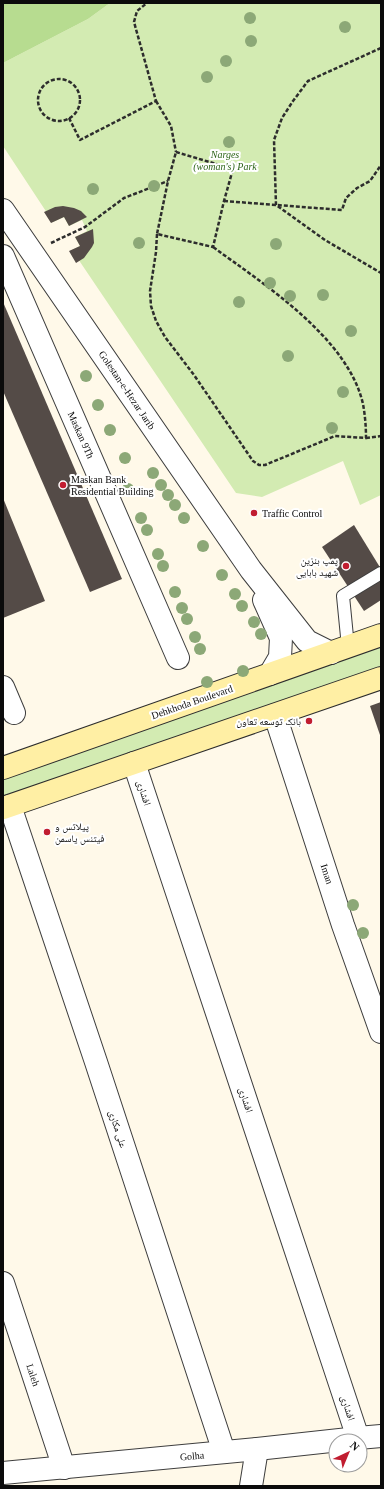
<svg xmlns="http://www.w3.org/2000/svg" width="384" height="1489" viewBox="0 0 384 1489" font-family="'Times New Roman','Noto Naskh Arabic',serif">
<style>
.green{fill:#d3ebb2}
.forest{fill:#b7dc90}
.building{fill:#544b47}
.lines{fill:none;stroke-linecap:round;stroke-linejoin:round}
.service-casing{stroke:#3e3e3e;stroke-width:14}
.minor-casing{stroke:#3e3e3e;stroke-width:24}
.tertiary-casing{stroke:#3e3e3e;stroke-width:24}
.secondary-casing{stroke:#2d2d2d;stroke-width:24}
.path{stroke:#2d2d2d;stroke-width:2.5;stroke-dasharray:4 2;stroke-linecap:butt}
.service{stroke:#fff;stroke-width:12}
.minor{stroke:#fff;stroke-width:22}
.tertiary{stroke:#fff;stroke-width:22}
.secondary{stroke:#ffefa4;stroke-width:22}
.tree{fill:#8ca877}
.poi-dot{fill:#c11d30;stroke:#fff;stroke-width:1.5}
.labels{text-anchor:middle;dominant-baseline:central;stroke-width:4;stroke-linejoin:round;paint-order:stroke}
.park-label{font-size:10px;font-style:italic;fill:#2e6519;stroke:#fff}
.street-label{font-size:10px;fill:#0b0b0b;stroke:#fff}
.poi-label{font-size:10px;fill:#0b0b0b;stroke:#fff;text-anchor:start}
</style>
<rect width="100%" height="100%" fill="#fff9e9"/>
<g class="green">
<path d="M110 3H381V495L360 505 343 461 262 497 236 493 72 250 80 246 75 237 87 231 82 220 69 226 64 217 53 222 3 146V63L88 19Z"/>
<path d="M381 635V678L3 808V768Z"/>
</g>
<path class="forest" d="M3 3H110L88 19 3 63Z"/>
<g class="building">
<path d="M63 206 74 208 81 211 87 217 69 226 64 217 51 223 44 212 55 207Z"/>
<path d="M93 229 94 243 92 247 84 258 76 263 69 251 80 246 75 237Z"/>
<path d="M3 302 122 579 90 592 3 391Z"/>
<path d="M3 498 45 601 3 618Z"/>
<path d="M354 525 381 569V600L364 611 322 547Z"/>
<path d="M381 702V738L370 706Z"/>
</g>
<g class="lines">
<g class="service-casing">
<path id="service" d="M348 647 343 596 381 573"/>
</g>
<g class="minor-casing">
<g id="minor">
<path d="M3 256 178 658"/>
<path d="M3 687 14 713"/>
<path d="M275 715 343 925 381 1032"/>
<path d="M134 763 358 1438"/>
<path d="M10 806 96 1062 224 1452"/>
<path d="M3 1283 64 1468"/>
<path d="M251 1486 257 1449"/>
</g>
</g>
<g class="tertiary-casing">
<g id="tertiary">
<path d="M3 210 251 570 307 641 331 653"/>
<path d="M264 600 281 638 280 657 270 674"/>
<path d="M3 1473 257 1449 358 1438 381 1436"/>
</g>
</g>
<g class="secondary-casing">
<g id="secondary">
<path d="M3 768 381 635"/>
<path d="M3 808 381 678"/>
</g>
</g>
<g class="path">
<path d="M381 48 308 81 293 101 282 118 274 140 276 205 325 240 381 273"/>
<circle cx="59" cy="100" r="21"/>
<path d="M156 101 171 126 176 152"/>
<path d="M69 118 80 140 156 101 134 22 137 11 147 3"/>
<path d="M176 152 233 169 224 201 213 247 157 234 168 181Z"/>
<path d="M224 201 342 210 346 198 357 188 370 181 381 165"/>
<path d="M157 234 156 252 150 291 151 306 156 321 165 337 194 375 253 461 259 465H265L335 436 366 438C366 426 365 415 363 404 348 338 265 285 213 247"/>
<path d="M51 243 85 227 124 198 168 181"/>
<path d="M366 438 381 436"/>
</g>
<use href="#service" class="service"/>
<use href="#minor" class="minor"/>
<use href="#tertiary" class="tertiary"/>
<use href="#secondary" class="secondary"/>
</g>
<g class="tree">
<circle cx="250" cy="18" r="6"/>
<circle cx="345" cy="27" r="6"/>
<circle cx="251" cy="41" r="6"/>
<circle cx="226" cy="61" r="6"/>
<circle cx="207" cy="77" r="6"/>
<circle cx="229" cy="142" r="6"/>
<circle cx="154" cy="186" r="6"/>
<circle cx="93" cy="189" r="6"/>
<circle cx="139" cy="243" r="6"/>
<circle cx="276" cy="244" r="6"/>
<circle cx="270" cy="283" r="6"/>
<circle cx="323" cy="295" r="6"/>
<circle cx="290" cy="296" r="6"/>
<circle cx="239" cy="302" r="6"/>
<circle cx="351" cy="331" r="6"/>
<circle cx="288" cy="356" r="6"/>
<circle cx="86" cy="376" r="6"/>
<circle cx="343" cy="392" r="6"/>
<circle cx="98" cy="405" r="6"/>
<circle cx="332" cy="428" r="6"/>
<circle cx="110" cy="430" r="6"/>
<circle cx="125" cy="458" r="6"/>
<circle cx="153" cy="473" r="6"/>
<circle cx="161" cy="485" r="6"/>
<circle cx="128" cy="489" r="6"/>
<circle cx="168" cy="495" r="6"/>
<circle cx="175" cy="505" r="6"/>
<circle cx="141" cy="518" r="6"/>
<circle cx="184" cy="518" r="6"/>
<circle cx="147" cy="530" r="6"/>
<circle cx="203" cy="546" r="6"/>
<circle cx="158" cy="554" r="6"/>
<circle cx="163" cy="566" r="6"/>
<circle cx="222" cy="575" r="6"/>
<circle cx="175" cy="592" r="6"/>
<circle cx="235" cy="594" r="6"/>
<circle cx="242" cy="606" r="6"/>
<circle cx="182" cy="608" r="6"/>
<circle cx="187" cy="619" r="6"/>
<circle cx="254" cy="622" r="6"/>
<circle cx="261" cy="634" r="6"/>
<circle cx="195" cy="637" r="6"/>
<circle cx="200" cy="649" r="6"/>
<circle cx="243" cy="671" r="6"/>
<circle cx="207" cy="682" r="6"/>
<circle cx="353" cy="905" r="6"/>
<circle cx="363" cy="933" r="6"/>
</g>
<g class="poi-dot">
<circle cx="63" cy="485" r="4"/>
<circle cx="254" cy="513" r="4"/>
<circle cx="346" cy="566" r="4"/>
<circle cx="309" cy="721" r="4"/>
<circle cx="47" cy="832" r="4"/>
</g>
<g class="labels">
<g class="park-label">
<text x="225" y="154">Narges<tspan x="225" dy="12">(woman's) Park</tspan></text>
</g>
<g class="street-label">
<text transform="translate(127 390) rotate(56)">Golestan-e-Hezar Jarib</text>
<text transform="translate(81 435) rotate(66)">Maskan 9Th</text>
<text transform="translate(192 702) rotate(-19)">Dehkhoda Boulevard</text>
<text transform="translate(144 793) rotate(72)">افشاری</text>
<text transform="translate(327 874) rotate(72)">Iman</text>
<text transform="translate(246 1100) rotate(72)">افشاری</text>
<text transform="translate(118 1129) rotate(72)">علی مکاری</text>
<text transform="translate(33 1375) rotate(72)">Laleh</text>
<text transform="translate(348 1408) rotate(72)">افشاری</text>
<text transform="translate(192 1456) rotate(-5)">Golha</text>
</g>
<g class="poi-label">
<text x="71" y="479">Maskan Bank<tspan x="71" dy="12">Residential Building</tspan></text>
<text x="262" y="513">Traffic Control</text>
<text x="338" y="560" text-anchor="end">پمپ بنزین<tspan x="338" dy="12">شهید بابایی</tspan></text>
<text x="301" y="721" text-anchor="end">بانک توسعه تعاون</text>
<text x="55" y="826">پیلاتس و<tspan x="55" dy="12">فیتنس یاسمن</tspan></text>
</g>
</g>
<rect width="384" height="1489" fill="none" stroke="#0b0b0b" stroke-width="8"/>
<g transform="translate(348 1453) rotate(44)"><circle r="19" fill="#ffffff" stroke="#9d9d9d"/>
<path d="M0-3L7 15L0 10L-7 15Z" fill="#c11d30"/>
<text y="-6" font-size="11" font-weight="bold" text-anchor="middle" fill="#0b0b0b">N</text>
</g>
</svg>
